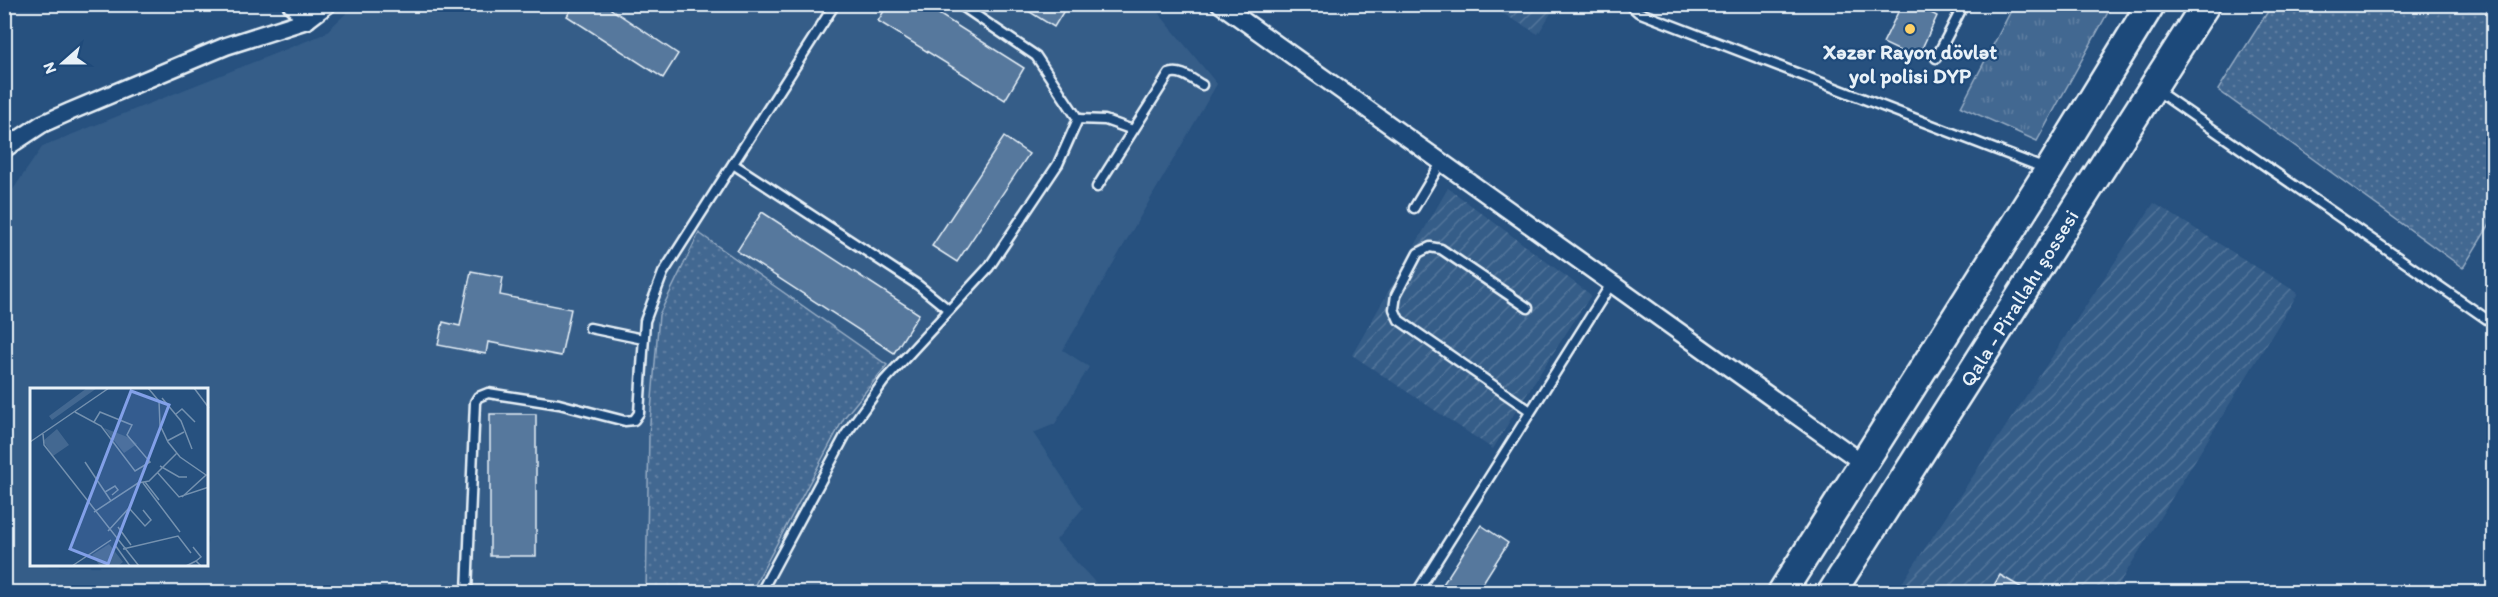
<svg xmlns="http://www.w3.org/2000/svg" width="2498" height="597" viewBox="0 0 2498 597" font-family="Itim,sans-serif">
<style>
.built{fill:#355d88;fill-rule:evenodd}
.industrial{fill:url(#industrial-furrows)}
.grass{fill:url(#grass-tufts);stroke:#96acc4;stroke-width:1.5}
.park{fill:url(#park-dots);stroke:#96acc4;stroke-width:1.5}
.building{fill:#57789d;stroke:#e8f1f8;stroke-width:1.5}
.lines{fill:none;stroke-linecap:round;stroke-linejoin:round}
.lane-casing{stroke:#e8f1f8;stroke-width:13}
.street-casing{stroke:#e8f1f8;stroke-width:21}
.primary-casing{stroke:#e8f1f8;stroke-width:32}
.lane{stroke:#1f4a7a;stroke-width:8}
.street{stroke:#1f4a7a;stroke-width:16}
.primary{stroke:#1f4a7a;stroke-width:27}
.poi-dot{fill:#ffd166;stroke:#1f4a7a;stroke-width:2}
.labels{text-anchor:middle;dominant-baseline:central;stroke-width:4.5;stroke-linejoin:round;paint-order:stroke}
.poi-label{font-size:21px;font-weight:bold;fill:#e8f1f8;stroke:#1f4a7a}
.street-label{font-size:21px;fill:#e8f1f8;stroke:#1f4a7a}
.inset-road{fill:none;stroke:#7491af;stroke-width:1.5}
.view{fill:#82a0e8;fill-opacity:0.15;stroke:#82a0e8;stroke-width:3}
.inset-edge{fill:none;stroke:#e8f1f8;stroke-width:3}
</style>
<defs>
<pattern id="industrial-furrows" width="10" height="10" patternUnits="userSpaceOnUse" patternTransform="scale(1.5)"><rect width="10" height="10" fill="#355d88"/><path d="M-1 1l2-2M0 10L10 0M9 11l2-2" fill="none" stroke="#52759a"/></pattern>
<pattern id="grass-tufts" width="24" height="20" patternUnits="userSpaceOnUse" patternTransform="scale(1.5)"><rect width="24" height="20" fill="#436891"/><path d="M3 7l-1-3M5 7V3M7 7l1-3M15 17l-1-3M17 17v-4M19 17l1-3" fill="none" stroke="#5e7ea1"/></pattern>
<pattern id="park-dots" width="8" height="8" patternUnits="userSpaceOnUse" patternTransform="scale(1.5)"><rect width="8" height="8" fill="#436891"/><path d="M2 2h.1M6 6h.1" fill="none" stroke="#5e7ea1" stroke-width="1.8" stroke-linecap="round"/></pattern>
</defs>
<rect width="100%" height="100%" fill="#27517f"/>
<filter id="ink" filterUnits="userSpaceOnUse"><feTurbulence type="fractalNoise" baseFrequency=".0167" numOctaves="2"/><feDisplacementMap in="SourceGraphic" scale="12" xChannelSelector="R" yChannelSelector="G"/><feConvolveMatrix kernelMatrix="1 2 1 2 8 2 1 2 1" color-interpolation-filters="sRGB"/></filter>
<g filter="url(#ink)">
<path class="built" d="M355 5H1152L1217 84 1063 350 1089 367 1055 424 1033 433 1083 508 1056 540 1104 592H5V201L43 146 324 34ZM32 390H207V566H32Z"/>
<g class="industrial">
<path d="M1488 5 1556 4V5L1538 34Z"/>
<path d="M1448 188 1591 295 1520 404 1493 449 1352 355Z"/>
<path d="M2154 203 2298 293 2114 592H1896Z"/>
</g>
<path class="grass" d="M2014 5H2112L2037 141 1961 107Z"/>
<g class="park">
<path d="M2272 5H2493V219L2463 268 2218 90Z"/>
<path d="M699 233 887 365 844 418 751 592H646L649 435 659 315Z"/>
</g>
<g class="building">
<path d="M575 4H614L611 9 678 54 663 78 567 16Z"/>
<path d="M888 4H923L1024 68 1005 100 878 21Z"/>
<path d="M1017 4H1068L1054 27Z"/>
<path d="M1902 4H1914L1937 16 1917 59 1883 43Z"/>
<path d="M1004 137 1029 154 957 262 932 246Z"/>
<path d="M762 212 919 314 894 353 737 251Z"/>
<path d="M471 271 503 277 500 295 571 309 561 356 488 342 486 354 438 345 443 322 460 326Z"/>
<rect x="490" y="414" width="46" height="142"/>
<path d="M1481 525 1508 543 1477 592H1438Z"/>
<path d="M2000 575 2029 592H1990Z"/>
</g>
<g class="lines">
<g class="lane-casing">
<g id="lane">
<path d="M1629 4 1638 12 2046 169"/>
<path d="M1936 58 1964 4"/>
<path d="M2156 90 2494 324"/>
<path d="M1078 119 1105 120 1133 130"/>
<path d="M733 164 918 285 949 310"/>
<path d="M1097 187 1169 74C1180 69 1193 80 1202 85"/>
<path d="M1414 208 1441 163"/>
<path d="M1528 308 1441 249 1430 247 1418 253 1396 295 1394 309 1399 320 1529 410"/>
<path d="M590 328 643 339"/>
<path d="M467 592 475 402 478 397 488 393 559 404 625 421 634 420 639 413 645 321 663 273 835 4"/>
<path d="M761 592 846 434 884 381 989 267 1058 164 1078 119 1036 56 959 4"/>
<path d="M1417 592 1611 284"/>
</g>
</g>
<g class="street-casing">
<g id="street">
<path d="M291 4 307 20"/>
<path d="M1220 4 1863 463"/>
<path d="M4 149 42 124 69 112 226 46 307 20 328 4"/>
</g>
</g>
<g class="primary-casing">
<g id="primary">
<path d="M1782 592 2049 170 2151 4"/>
<path d="M1832 592 2206 4"/>
</g>
</g>
<use href="#lane" class="lane"/>
<use href="#street" class="street"/>
<use href="#primary" class="primary"/>
</g>
</g>
<circle class="poi-dot" cx="1910" cy="29" r="6"/>
<g class="labels">
<g class="poi-label">
<text x="1910" y="51">Xəzər Rayon dövlət<tspan x="1910" dy="24">yol polisi DYP</tspan></text>
</g>
<g class="street-label">
<text transform="translate(2019 298) rotate(-58)">Qala - Pirallahı şossesi</text>
</g>
</g>
<g transform="translate(30 388)">
<rect width="178" height="178" fill="#27517f"/>
<path d="M57 0H67L22 32 19 28Z" fill="#436891"/>
<path d="M74 40 100 50 107 56 94 65ZM27 41 39 57 23 68 13 53ZM79 156 93 174 88 178H70L62 167Z" fill="#436891"/>
<path class="inset-road" d="M118 0 129 13 130 37 138 54 150 69 176 87 152 109M164 0 179 20M132 10 151 33 162 61M45 24 71 38 105 83 120 74 97 47 102 37 70 24 64 34M146 26 152 21 165 34M13 46 14 57 109 178M137 53 154 44M0 54 79 0M55 74 81 113M130 78 149 89H157M127 84 149 109 179 99M115 94 129 112M113 95 150 144M75 104 85 98 88 102 82 107M64 124 108 95 119 93 147 65M88 139 101 157M78 143 99 120 115 138 121 132 113 122M85 157 100 178M163 159 171 169 166 173M93 161 148 148 161 165M42 178 81 152M156 178 166 173 171 178"/>
<path class="view" d="M101 3 139 17 78 176 40 161Z"/>
<rect width="178" height="178" class="inset-edge"/>
</g>
<rect width="2498" height="597" fill="none" stroke="#1f4a7a" stroke-width="24"/>
<rect x="12" y="12" width="2474" height="573" fill="none" stroke="#e8f1f8" stroke-width="2" filter="url(#ink)"/>
<g transform="translate(63 63) rotate(249)" stroke="#1f4a7a" stroke-width="4.5" paint-order="stroke">
<path d="M0-4.5L10 22L0 15L-10 22Z" fill="#e8f1f8"/>
<text y="-9" font-size="16" font-weight="bold" text-anchor="middle" fill="#e8f1f8">N</text>
</g>
</svg>
